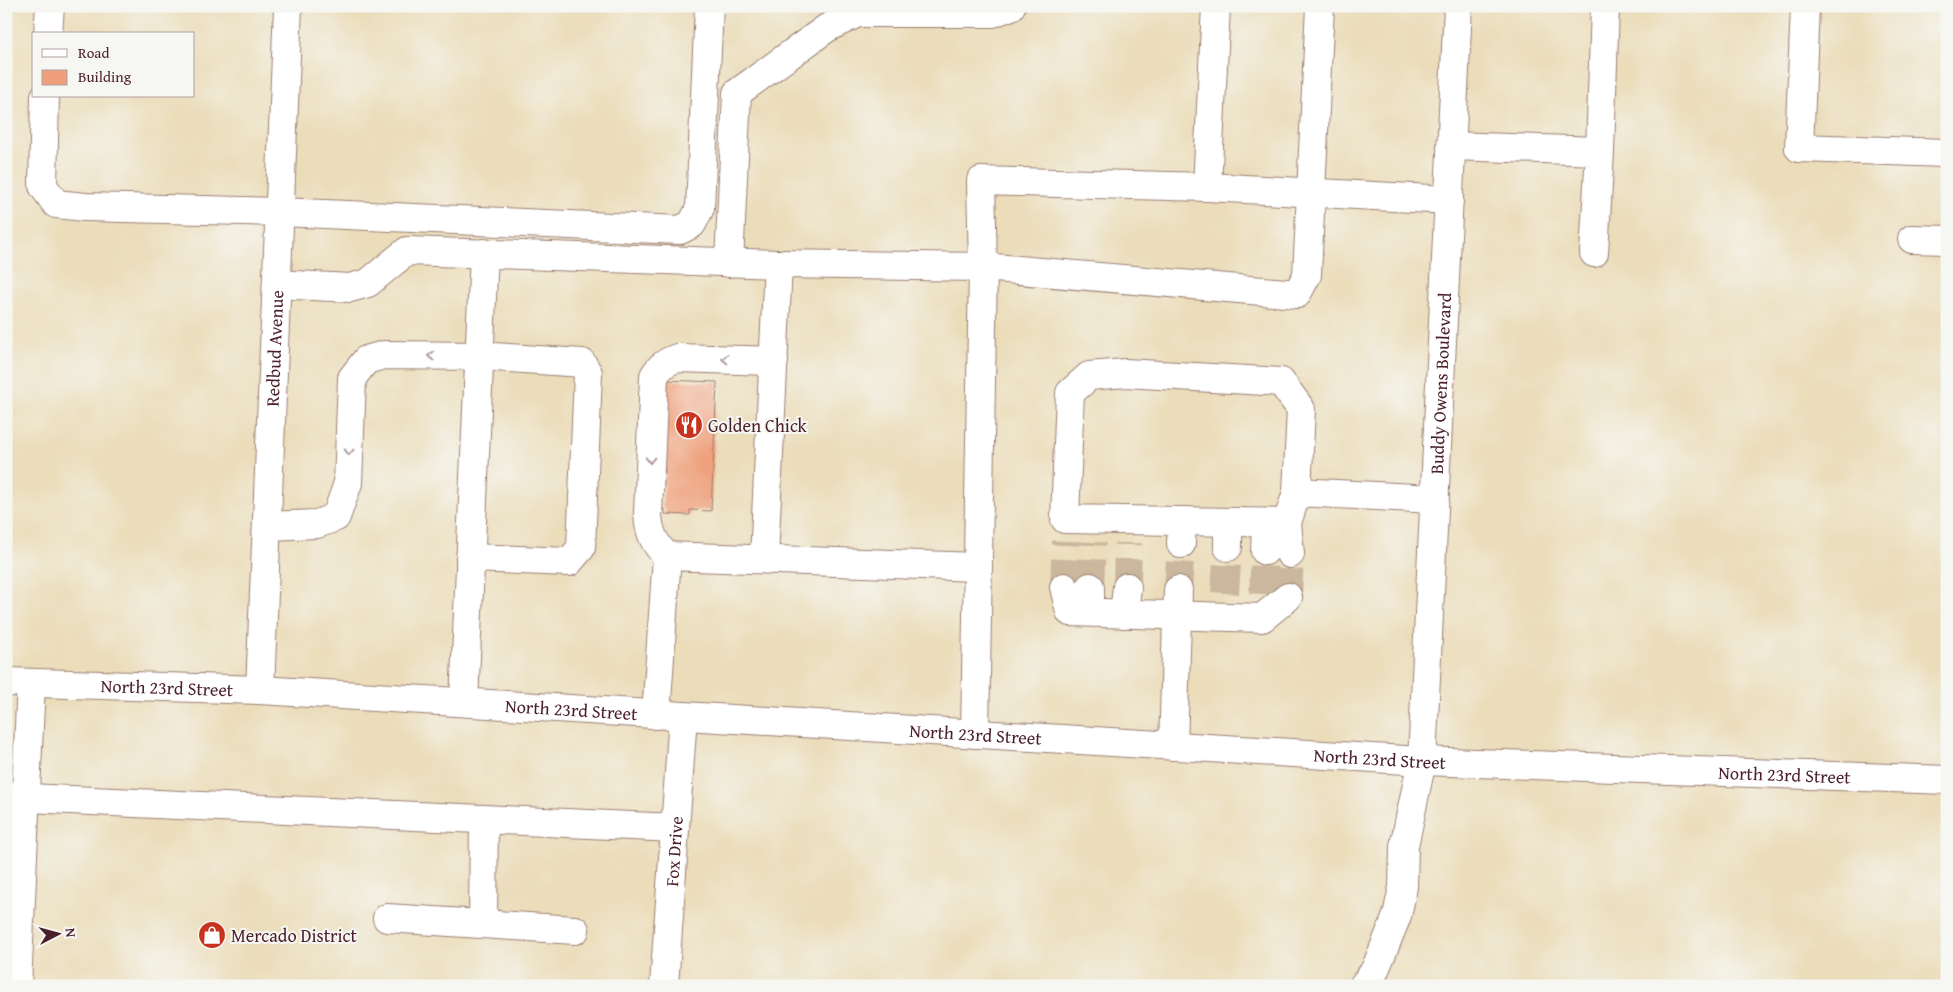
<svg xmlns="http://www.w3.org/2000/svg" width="1953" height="992" viewBox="0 0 1953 992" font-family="'Gentium Book Plus',serif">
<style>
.building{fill:#efa07b}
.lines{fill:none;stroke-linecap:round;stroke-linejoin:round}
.minor-tunnel{stroke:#cbb79d;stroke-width:28;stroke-dasharray:28 14;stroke-linecap:butt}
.minor-casing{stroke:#9a7e72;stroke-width:30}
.major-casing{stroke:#9a7e72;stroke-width:30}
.minor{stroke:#fff;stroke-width:28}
.major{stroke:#fff;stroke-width:28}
.oneway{stroke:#ae9aa0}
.labels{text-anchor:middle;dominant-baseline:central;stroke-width:4;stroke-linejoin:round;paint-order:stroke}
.street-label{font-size:18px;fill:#4a1f2b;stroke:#f6f6f2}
.poi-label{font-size:18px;fill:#4a1f2b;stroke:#f6f6f2;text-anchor:start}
</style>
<rect width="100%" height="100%" fill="#f6f6f2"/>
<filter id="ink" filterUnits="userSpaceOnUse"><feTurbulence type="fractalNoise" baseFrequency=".02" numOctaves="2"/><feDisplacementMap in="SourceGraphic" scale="10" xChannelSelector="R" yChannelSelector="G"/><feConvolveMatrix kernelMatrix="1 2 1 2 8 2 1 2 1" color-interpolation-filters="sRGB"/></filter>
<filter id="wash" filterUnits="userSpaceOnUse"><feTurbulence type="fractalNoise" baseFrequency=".0096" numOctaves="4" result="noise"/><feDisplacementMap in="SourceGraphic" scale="20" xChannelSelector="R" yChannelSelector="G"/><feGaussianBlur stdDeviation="1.12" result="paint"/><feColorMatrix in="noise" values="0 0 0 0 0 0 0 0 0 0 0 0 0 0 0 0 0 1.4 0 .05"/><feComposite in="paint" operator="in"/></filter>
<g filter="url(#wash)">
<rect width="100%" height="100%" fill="#ebddba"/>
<g id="blocks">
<path class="building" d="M666 380 717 382 711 511 690 510V515L665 514V509H662L665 468H662Z"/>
</g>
</g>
<g filter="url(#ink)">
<use href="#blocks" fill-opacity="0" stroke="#9a7e72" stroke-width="1"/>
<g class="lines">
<g class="minor-tunnel">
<path d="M1064 587 1066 541"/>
<path d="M1090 587 1092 542"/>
<path d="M1127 587 1128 543"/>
<path d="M1178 590 1181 544"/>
<path d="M1225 593 1228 547"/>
<path d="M1263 594 1265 551"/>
<path d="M1288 597 1290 554"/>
</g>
<g class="minor-casing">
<g id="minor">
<path d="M1805 6 1799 148 1947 153"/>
<path d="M48 34 50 6"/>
<path d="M45 96 43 186 56 204 85 207 280 212 680 230 692 224 700 208 709 6"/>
<path d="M1451 146 1600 151 1594 253"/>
<path d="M1600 151 1605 6"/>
<path d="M1207 187 1216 6"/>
<path d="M1912 239 1947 240"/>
<path d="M729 263 737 93 827 28 858 13H993L1011 6"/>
<path d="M277 284 350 288 368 283 407 251 778 264 983 267 1297 294 1307 275 1320 6"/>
<path d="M1297 492 1301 409 1281 382 1125 373 1089 376 1070 393 1065 519 1287 523 1297 492 1435 499"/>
<path d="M1228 522V547"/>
<path d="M1287 523 1290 554"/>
<path d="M267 526 317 524 336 517 348 483 352 378 366 360 384 355 479 356 582 363 588 373 581 548 569 562 470 558"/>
<path d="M1181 544 1182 521"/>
<path d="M1265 551 1266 523"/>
<path d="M667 556C654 544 649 532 648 514L654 376C660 366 666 362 677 358L774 361"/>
<path d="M764 559 778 264"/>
<path d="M1064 587 1070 612 1262 618 1288 597"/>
<path d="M1090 612V587"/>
<path d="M1124 614 1127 587"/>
<path id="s1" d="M260 690 288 6"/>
<path d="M464 702 484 253"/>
<path d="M656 715 667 556 978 567"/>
<path d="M975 734 983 267 981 181 1207 187 1449 200"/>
<path d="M1173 746 1178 590"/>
<path d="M6 797 675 828"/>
<path d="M387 918 575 930"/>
<path d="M483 924 484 819"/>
<path d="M17 986 31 683"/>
<path id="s2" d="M664 986 683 716"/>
<path d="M1363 986 1375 970 1397 916 1403 887 1404 846 1422 761"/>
</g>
</g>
<g class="major-casing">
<g id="major">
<path id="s3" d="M6 682 260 690 1422 761 1947 780"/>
<path id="s4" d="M1422 761 1458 6"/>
</g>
</g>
<use href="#minor" class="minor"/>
<use href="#major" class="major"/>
</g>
<defs><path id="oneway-chevron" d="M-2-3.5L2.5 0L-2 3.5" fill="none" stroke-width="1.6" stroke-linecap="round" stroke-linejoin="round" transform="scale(1.25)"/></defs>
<g class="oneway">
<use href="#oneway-chevron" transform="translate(431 356) rotate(-179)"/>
<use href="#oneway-chevron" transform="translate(725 359) rotate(-178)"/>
<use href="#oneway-chevron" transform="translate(349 452) rotate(92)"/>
<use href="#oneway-chevron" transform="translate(650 460) rotate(92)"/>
</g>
</g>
<defs>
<g id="restaurant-disc" transform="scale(1.4375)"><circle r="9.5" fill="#c8321e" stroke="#f6f6f2"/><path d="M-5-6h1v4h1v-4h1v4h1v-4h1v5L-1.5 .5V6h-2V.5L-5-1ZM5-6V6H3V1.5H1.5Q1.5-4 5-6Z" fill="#fff"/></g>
<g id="shop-disc" transform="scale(1.4375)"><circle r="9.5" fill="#c8321e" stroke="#f6f6f2"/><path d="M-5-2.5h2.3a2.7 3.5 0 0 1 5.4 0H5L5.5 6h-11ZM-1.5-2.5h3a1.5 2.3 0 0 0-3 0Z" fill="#fff"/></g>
</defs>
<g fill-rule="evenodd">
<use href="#restaurant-disc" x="689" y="425"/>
<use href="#shop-disc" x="212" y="935"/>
</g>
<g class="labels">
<g class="street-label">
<text stroke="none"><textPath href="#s1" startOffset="342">Redbud Avenue</textPath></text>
<text stroke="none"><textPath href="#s4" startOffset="378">Buddy Owens Boulevard</textPath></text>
<text stroke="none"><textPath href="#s3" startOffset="161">North 23rd Street</textPath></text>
<text stroke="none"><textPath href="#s3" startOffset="566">North 23rd Street</textPath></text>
<text stroke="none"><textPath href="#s3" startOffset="971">North 23rd Street</textPath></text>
<text stroke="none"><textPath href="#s3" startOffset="1376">North 23rd Street</textPath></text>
<text stroke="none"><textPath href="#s3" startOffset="1781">North 23rd Street</textPath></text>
<text stroke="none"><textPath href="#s2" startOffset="135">Fox Drive</textPath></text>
</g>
<g class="poi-label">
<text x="708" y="425">Golden Chick</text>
<text x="231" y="935">Mercado District</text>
</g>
</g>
<rect width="1953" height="992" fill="none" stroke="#f6f6f2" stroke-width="25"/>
<rect x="32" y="32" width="162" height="65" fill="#f6f6f2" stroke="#b1a0a2"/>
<rect x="42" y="49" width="25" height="8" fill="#ffffff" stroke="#b1a0a2"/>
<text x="78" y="58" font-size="15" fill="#4a1f2b">Road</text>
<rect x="42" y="70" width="25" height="15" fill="#efa07b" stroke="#b1a0a2"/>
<text x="78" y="82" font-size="15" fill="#4a1f2b">Building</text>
<g transform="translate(58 934) rotate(84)" stroke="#f6f6f2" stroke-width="4" paint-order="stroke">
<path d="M0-4L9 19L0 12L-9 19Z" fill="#4a1f2b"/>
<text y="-8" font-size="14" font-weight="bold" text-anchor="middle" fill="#4a1f2b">N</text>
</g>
</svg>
